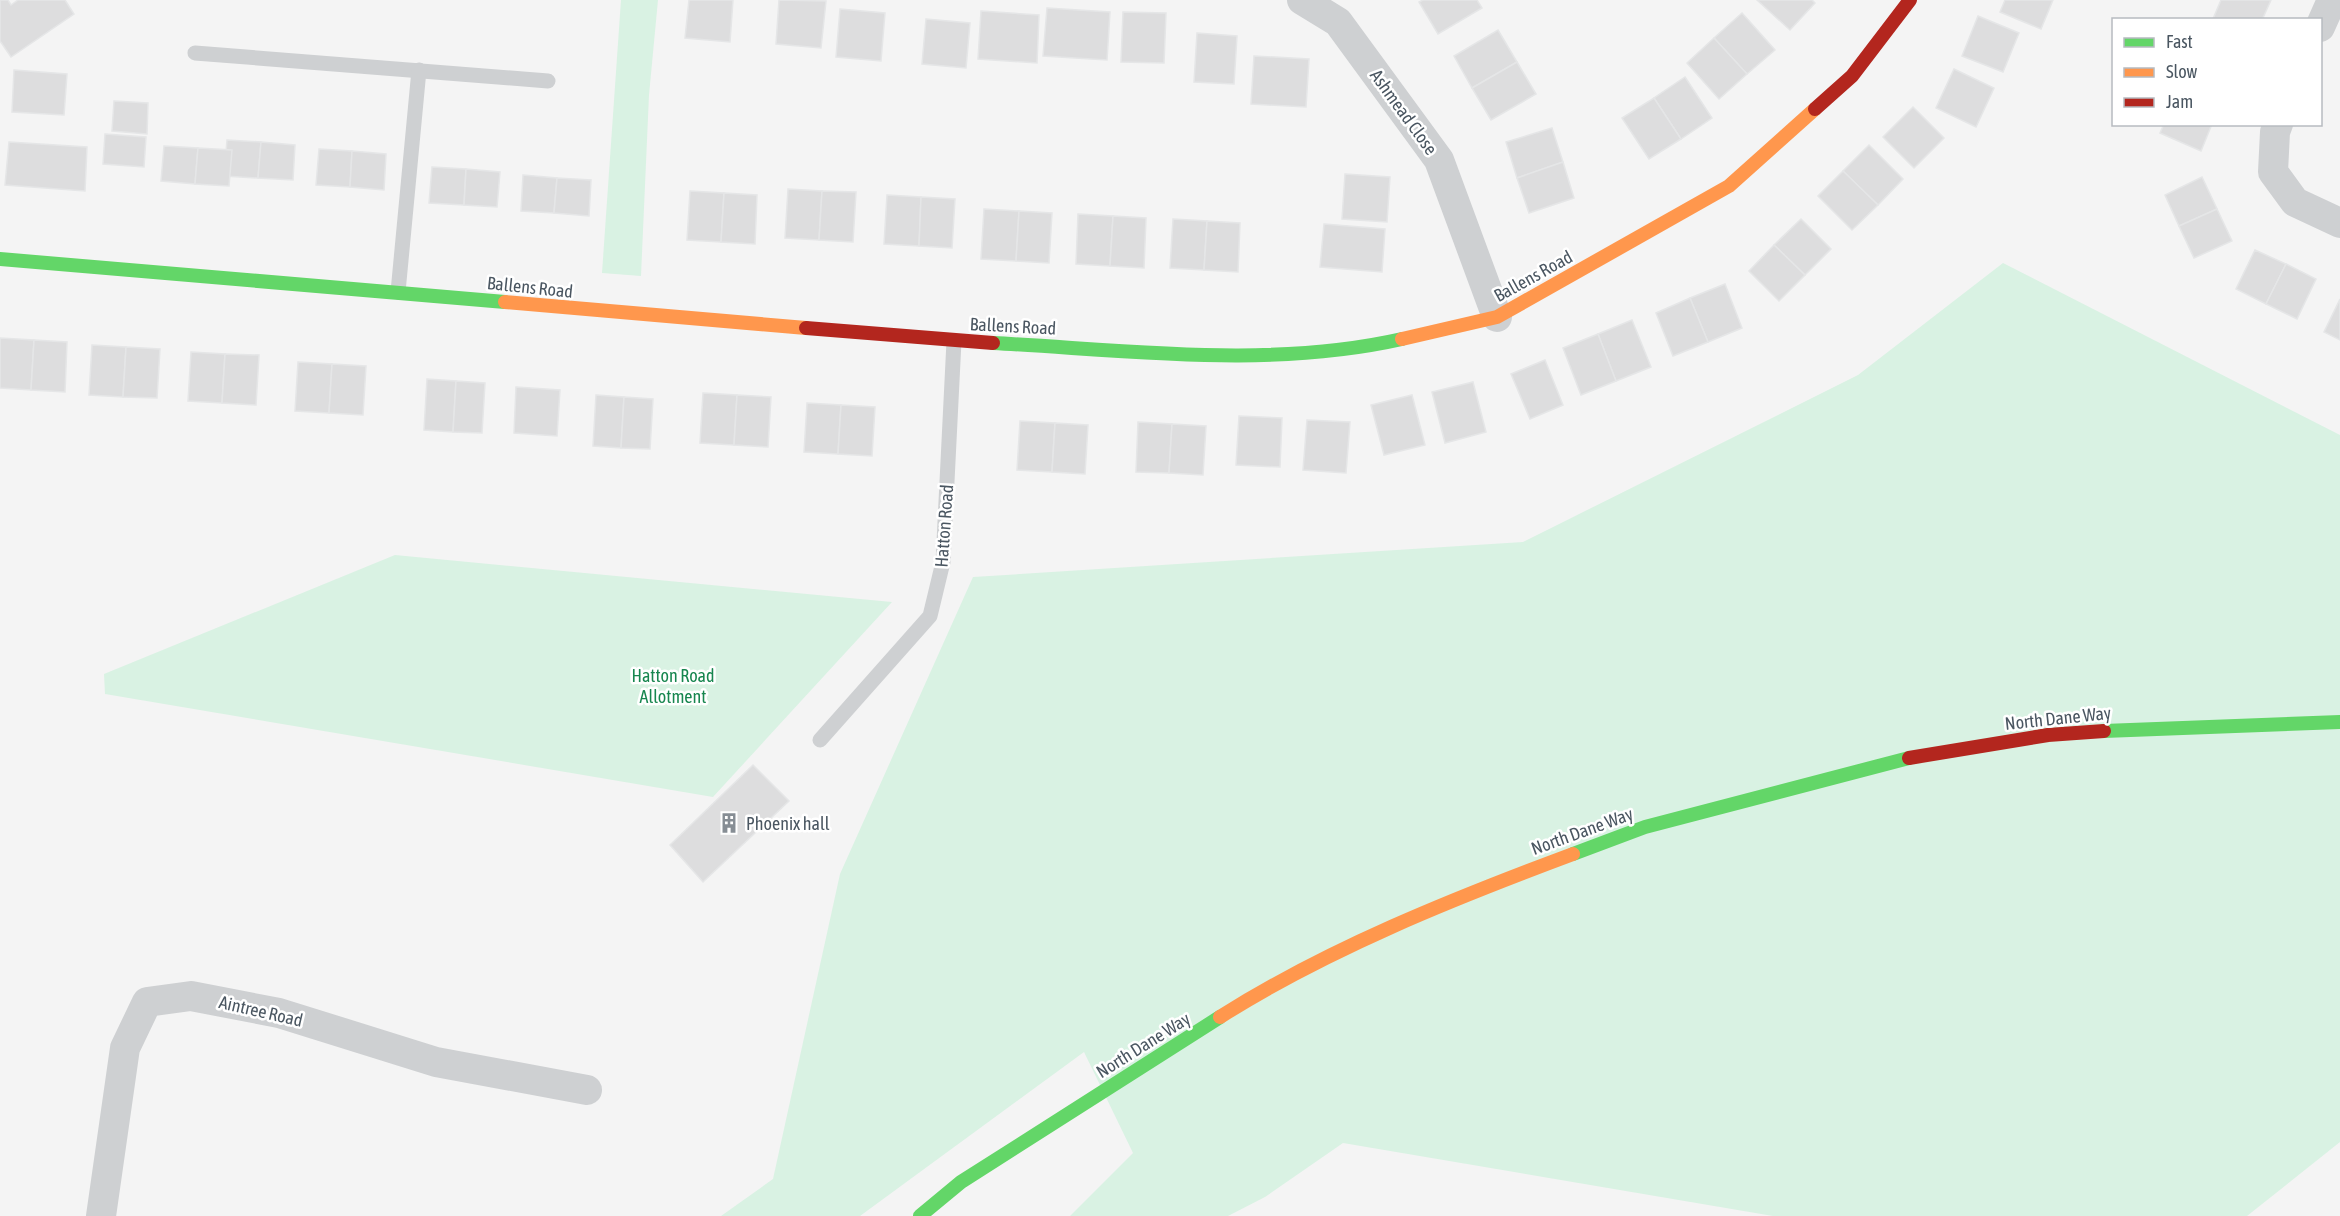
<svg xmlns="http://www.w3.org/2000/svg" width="2340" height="1216" viewBox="0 0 2340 1216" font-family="'Asap Condensed',sans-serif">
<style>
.green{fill:#d9f2e3}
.building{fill:#ddddde;stroke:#e5e6e7;stroke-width:1.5}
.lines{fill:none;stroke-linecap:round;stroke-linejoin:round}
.lane{stroke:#ced0d2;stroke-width:15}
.street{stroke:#ced0d2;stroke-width:30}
.fast{stroke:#63d668;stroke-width:14}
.slow{stroke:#ff974d;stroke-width:14}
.jam{stroke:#b3261e;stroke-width:14}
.labels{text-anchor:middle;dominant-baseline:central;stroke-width:5;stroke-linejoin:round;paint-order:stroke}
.street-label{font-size:18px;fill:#4a5661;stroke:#fff}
.park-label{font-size:18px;fill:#17864f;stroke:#fff}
.poi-label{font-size:18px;fill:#4a5661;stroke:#fff;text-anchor:start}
</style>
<rect width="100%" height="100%" fill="#f4f4f4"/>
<g class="green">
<path d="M621 0H658L649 95 641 276 602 273Z"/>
<path d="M2003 263 2340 435V1142L2247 1216H1773L1343 1143 1265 1197 1228 1216H1070L1133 1153 1084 1052 860 1216H721L773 1179 840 874 973 577 1523 542 1858 375Z"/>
<path d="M395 555 892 602 713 797 105 694 104 674Z"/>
</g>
<g class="building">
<path d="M0 0H8L11 5 18 0H65L74 14 11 57 0 41Z"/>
<path d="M689 0H733L730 42 685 38Z"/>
<path d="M779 0 826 1 821 48 776 44Z"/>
<path d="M1423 0H1477L1482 8 1438 34 1419 2Z"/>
<path d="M1757 0H1812L1815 3 1790 30Z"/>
<path d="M2005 0H2053L2041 29 2000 12Z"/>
<path d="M2221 0H2271L2262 20H2215L2213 19Z"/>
<path d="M1047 8 1110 12 1107 60 1043 56Z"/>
<path d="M840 9 885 13 881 61 836 57Z"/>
<path d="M981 11 1039 15 1037 63 978 59Z"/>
<path d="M1123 12 1166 13 1164 63 1121 62Z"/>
<path d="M1742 13 1775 50 1747 74 1714 38Z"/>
<path d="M1978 16 2019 33 2003 72 1962 56Z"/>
<path d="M926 19 970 23 966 68 922 64Z"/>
<path d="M1498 30 1517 62 1472 88 1454 56Z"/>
<path d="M1197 33 1237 36 1234 84 1194 82Z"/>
<path d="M1714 38 1747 74 1719 99 1687 63Z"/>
<path d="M1254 56 1309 59 1306 107 1251 104Z"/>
<path d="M1517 62 1536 94 1491 120 1472 88Z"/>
<path d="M1954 69 1994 88 1976 127 1936 108Z"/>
<path d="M14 70 67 74 64 115 12 112Z"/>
<path d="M1685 77 1712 118 1681 139 1654 98Z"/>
<path d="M1654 98 1681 139 1649 159 1622 118Z"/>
<path d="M114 101 148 103 147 134 112 131Z"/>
<path d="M1913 107 1944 138 1914 168 1883 137Z"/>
<path d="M2164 124H2212L2201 151 2160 133Z"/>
<path d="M1552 128 1563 162 1517 178 1506 142Z"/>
<path d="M105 134 146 137 144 167 103 164Z"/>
<path d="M227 140 261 142 258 178 224 176Z"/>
<path d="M9 142 87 147 85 191 5 185Z"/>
<path d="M261 142 295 145 293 180 258 178Z"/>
<path d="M1869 145 1903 179 1878 205 1843 171Z"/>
<path d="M164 146 198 148 195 184 161 181Z"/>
<path d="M198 148 232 150 229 186 195 184Z"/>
<path d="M319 149 352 151 350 187 316 185Z"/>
<path d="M352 151 386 154 384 190 350 187Z"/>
<path d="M1563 162 1574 198 1529 213 1517 178Z"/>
<path d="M432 167 466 169 464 205 429 203Z"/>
<path d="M466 169 500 172 497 207 464 205Z"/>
<path d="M1843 171 1878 205 1852 230 1818 196Z"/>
<path d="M1345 174 1390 177 1387 222 1342 219Z"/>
<path d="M523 175 557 178 554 213 521 211Z"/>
<path d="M2202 177 2217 209 2179 226 2165 195Z"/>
<path d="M557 178 591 180 589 216 554 213Z"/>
<path d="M788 189 822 191 819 240 785 238Z"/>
<path d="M690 191 724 193 721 242 687 240Z"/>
<path d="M822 191 856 192 853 242 819 240Z"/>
<path d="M724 193 757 195 755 244 721 242Z"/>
<path d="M887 195 921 197 919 246 884 244Z"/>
<path d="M921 197 955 199 952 248 919 246Z"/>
<path d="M984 209 1019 211 1016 261 981 259Z"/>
<path d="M2217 209 2232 241 2194 258 2179 226Z"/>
<path d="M1019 211 1052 213 1049 263 1016 261Z"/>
<path d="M1078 214 1113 216 1110 266 1076 264Z"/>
<path d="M1113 216 1146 218 1144 268 1110 266Z"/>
<path d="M1173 219 1207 221 1204 270 1170 268Z"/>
<path d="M1801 219 1831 249 1805 275 1774 245Z"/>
<path d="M1207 221 1240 223 1238 272 1204 270Z"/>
<path d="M1324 224 1385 229 1382 272 1320 267Z"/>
<path d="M1774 245 1805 275 1779 301 1749 271Z"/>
<path d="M2255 250 2286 264 2266 304 2236 289Z"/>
<path d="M2286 264 2316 279 2297 319 2266 304Z"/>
<path d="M1725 284 1742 328 1708 342 1690 298Z"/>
<path d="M1690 298 1708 342 1673 356 1656 313Z"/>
<path d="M2340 299V340L2324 332Z"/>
<path d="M1632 320 1651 367 1616 381 1598 334Z"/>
<path d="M1598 334 1616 381 1581 395 1563 348Z"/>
<path d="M0 338 34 340 31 390 0 388Z"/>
<path d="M34 340 67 342 65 392 31 390Z"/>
<path d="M92 345 126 347 123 397 89 395Z"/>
<path d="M126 347 160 349 157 398 123 397Z"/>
<path d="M191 352 225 354 222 403 188 401Z"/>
<path d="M225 354 259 355 256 405 222 403Z"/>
<path d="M1545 360 1563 405 1530 419 1511 374Z"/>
<path d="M298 362 332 364 329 413 295 411Z"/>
<path d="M332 364 366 366 363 415 329 413Z"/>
<path d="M427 379 456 381 453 432 424 430Z"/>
<path d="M456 381 485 383 482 433 453 432Z"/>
<path d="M1473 382 1486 432 1445 443 1432 392Z"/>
<path d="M516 387 560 390 557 436 514 433Z"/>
<path d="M703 393 737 395 734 445 700 443Z"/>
<path d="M596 395 624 397 621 448 593 446Z"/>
<path d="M737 395 771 397 768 447 734 445Z"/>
<path d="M1412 395 1425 445 1384 455 1371 405Z"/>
<path d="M624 397 653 399 650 449 621 448Z"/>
<path d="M807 403 841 405 838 454 804 452Z"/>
<path d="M841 405 875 407 872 456 838 454Z"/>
<path d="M1239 416 1282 418 1280 467 1236 465Z"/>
<path d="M1307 420 1350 422 1346 473 1303 470Z"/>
<path d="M1020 421 1055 423 1052 472 1017 470Z"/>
<path d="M1138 422 1172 424 1169 473 1136 472Z"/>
<path d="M1055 423 1088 425 1085 474 1052 472Z"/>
<path d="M1172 424 1206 426 1203 475 1169 473Z"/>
<path d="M753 765 789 801 703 882 670 845Z"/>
</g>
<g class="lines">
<g class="lane">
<path d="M195 53 548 81"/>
<path d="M398 292 419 70"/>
<path d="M820 740 930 616 943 562 954 341"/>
</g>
<g class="street">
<path d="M1302 0 1338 22 1439 160 1497 317"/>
<path d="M2320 27 2332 0"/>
<path d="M2278 124 2275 132 2273 172 2295 202 2340 223"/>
<path d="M101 1216 125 1048 147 1002 191 996 279 1013 436 1062 587 1090"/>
</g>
<g class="fast">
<path d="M0 259 505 302"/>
<path d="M993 343C1128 350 1269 369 1402 339"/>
<path d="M2104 731 2340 722"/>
<path d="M1573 854 1645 827 1909 758"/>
<path d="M920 1216 961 1182 1220 1017"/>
</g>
<g class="slow">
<path d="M505 302 806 328"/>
<path d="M1402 339 1497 317 1729 186 1815 109"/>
<path d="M1220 1017C1327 949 1455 898 1573 854"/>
</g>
<g class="jam">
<path d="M1815 109 1852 76 1910 0"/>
<path d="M806 328 993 343"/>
<path d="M1909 758 2048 735 2104 731"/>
</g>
</g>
<defs>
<g id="building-bare" transform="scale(1.62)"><path d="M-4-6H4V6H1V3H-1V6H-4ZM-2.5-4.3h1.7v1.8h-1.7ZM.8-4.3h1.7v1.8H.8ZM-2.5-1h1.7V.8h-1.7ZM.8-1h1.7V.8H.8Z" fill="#868d94" stroke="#fff" stroke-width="2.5" paint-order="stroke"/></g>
</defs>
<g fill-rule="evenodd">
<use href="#building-bare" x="729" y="823"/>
</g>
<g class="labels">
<g class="street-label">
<text transform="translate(1404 112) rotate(54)">Ashmead Close</text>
<text transform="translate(1533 276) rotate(-29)">Ballens Road</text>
<text transform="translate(530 287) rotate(6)">Ballens Road</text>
<text transform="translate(1013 326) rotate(3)">Ballens Road</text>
<text transform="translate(944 526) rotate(-86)">Hatton Road</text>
<text transform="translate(2058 718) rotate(-6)">North Dane Way</text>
<text transform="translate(1582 831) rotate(-20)">North Dane Way</text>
<text transform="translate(261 1011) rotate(13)">Aintree Road</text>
<text transform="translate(1143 1045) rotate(-32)">North Dane Way</text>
</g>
<g class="park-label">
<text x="673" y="675">Hatton Road<tspan x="673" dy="21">Allotment</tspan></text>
</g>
<g class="poi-label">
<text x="746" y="823">Phoenix hall</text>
</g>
</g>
<rect x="2112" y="18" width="210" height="108" fill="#ffffff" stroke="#b7bbc0" stroke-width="1.5"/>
<rect x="2124" y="38" width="30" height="9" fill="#63d668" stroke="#b7bbc0" stroke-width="1.5"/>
<text x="2166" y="48" font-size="18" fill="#4a5661">Fast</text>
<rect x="2124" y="68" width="30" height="9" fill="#ff974d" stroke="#b7bbc0" stroke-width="1.5"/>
<text x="2166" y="78" font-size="18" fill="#4a5661">Slow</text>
<rect x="2124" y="98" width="30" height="9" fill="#b3261e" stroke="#b7bbc0" stroke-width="1.5"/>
<text x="2166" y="108" font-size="18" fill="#4a5661">Jam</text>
</svg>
